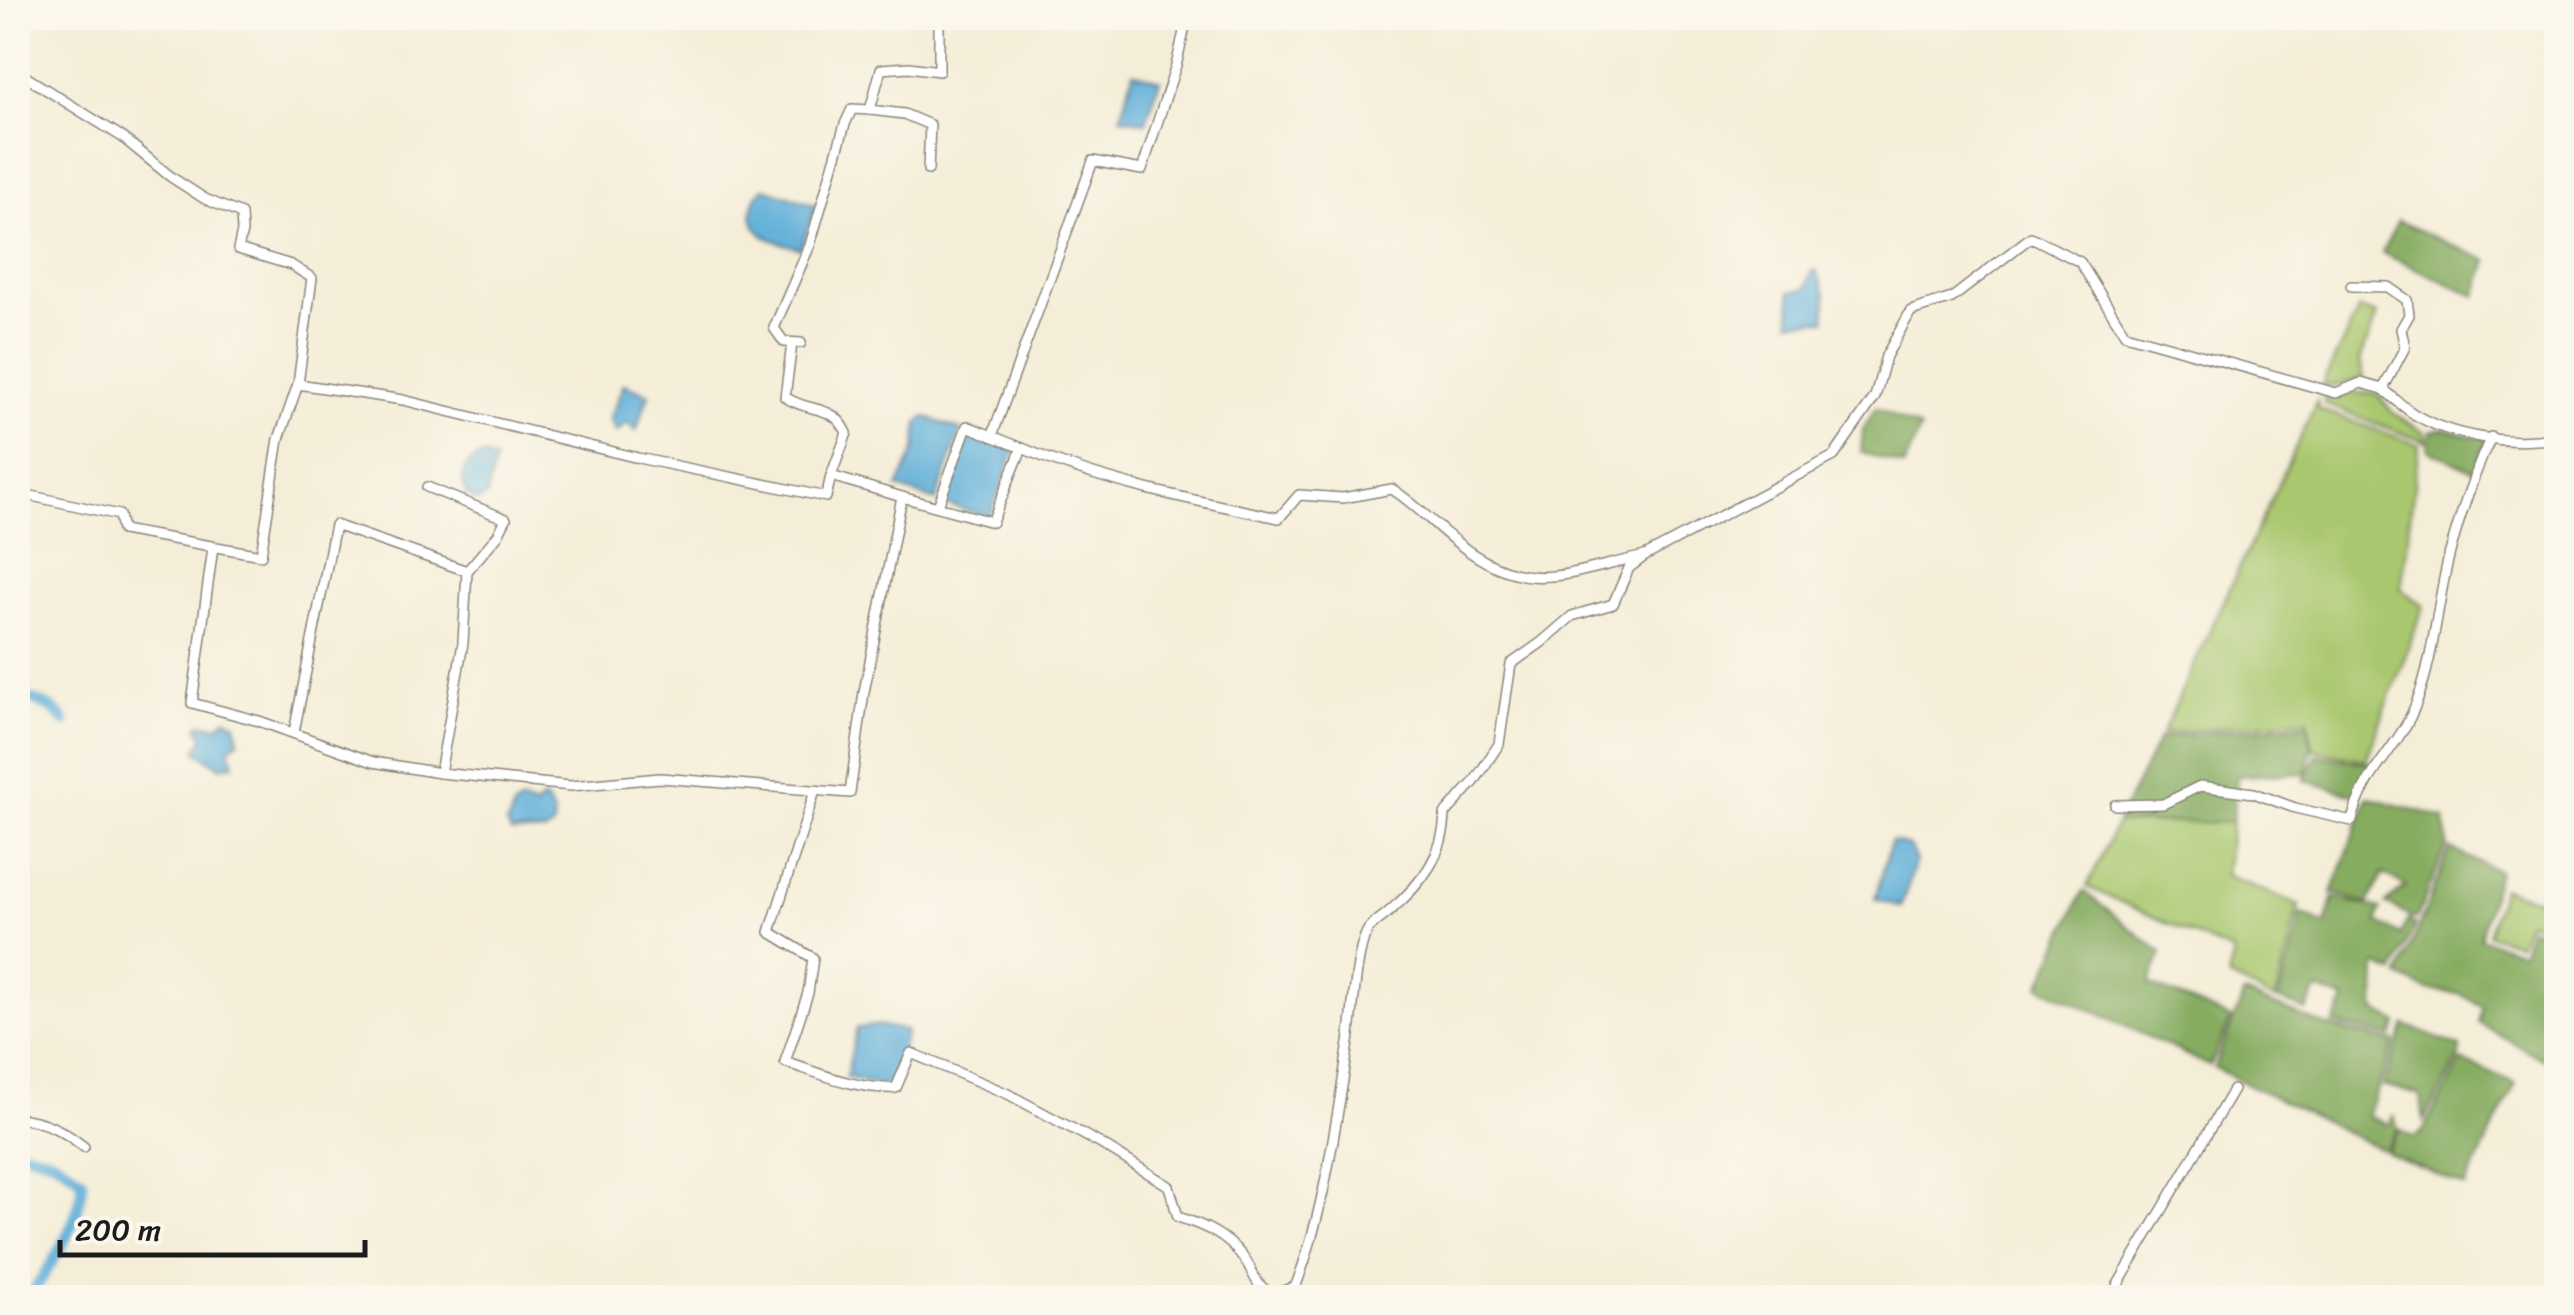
<svg xmlns="http://www.w3.org/2000/svg" width="2574" height="1315" viewBox="0 0 2574 1315" font-family="Sriracha,sans-serif">
<style>
.green{fill:#a9c76e;stroke:#627245;stroke-width:2.5}
.forest{fill:#86ac61;stroke:#51643e;stroke-width:2.5}
.water{fill:#5daed8;stroke:#3c657a;stroke-width:2.5}
.lines{fill:none;stroke-linecap:round;stroke-linejoin:round}
.canal{stroke:#5daed8;stroke-width:11}
.minor-casing{stroke:#88847a;stroke-width:12}
.minor{stroke:#fff;stroke-width:9}
</style>
<rect width="100%" height="100%" fill="#fbf7ec"/>
<filter id="ink" filterUnits="userSpaceOnUse"><feTurbulence type="fractalNoise" baseFrequency=".01" numOctaves="2"/><feDisplacementMap in="SourceGraphic" scale="20" xChannelSelector="R" yChannelSelector="G"/><feConvolveMatrix kernelMatrix="1 2 1 2 8 2 1 2 1" color-interpolation-filters="sRGB"/></filter>
<filter id="wash" filterUnits="userSpaceOnUse"><feTurbulence type="fractalNoise" baseFrequency=".0048" numOctaves="4" result="noise"/><feDisplacementMap in="SourceGraphic" scale="40" xChannelSelector="R" yChannelSelector="G"/><feGaussianBlur stdDeviation="2.25" result="paint"/><feColorMatrix in="noise" values="0 0 0 0 0 0 0 0 0 0 0 0 0 0 0 0 0 1.4 0 .05"/><feComposite in="paint" operator="in"/></filter>
<g filter="url(#wash)">
<rect width="100%" height="100%" fill="#f4edd7"/>
<g class="green">
<path d="M2359 309 2377 315 2360 361 2364 378 2337 386 2322 385Z"/>
<path d="M2325 393 2334 398 2350 393H2376L2392 412 2425 433 2426 442 2324 404Z"/>
<path d="M2317 401 2318 409 2419 445 2401 589 2424 606 2366 760 2314 750 2307 719 2162 734Z"/>
<path d="M2232 822 2225 875 2299 905 2275 1000 2228 977 2234 953 2087 887 2117 823Z"/>
<path d="M2555 875 2556 903 2547 926 2528 921 2518 944 2488 934 2502 888 2537 899Z"/>
</g>
<g class="forest">
<path d="M2398 221 2488 261 2476 296 2382 253Z"/>
<path d="M1876 408 1920 429 1904 466 1861 452 1863 429Z"/>
<path d="M2442 429 2487 439 2474 471 2428 450 2430 431Z"/>
<path d="M2308 723 2312 751 2306 773 2237 776 2232 822 2117 823 2159 738Z"/>
<path d="M2317 755 2373 764 2355 795 2304 780Z"/>
<path d="M2368 797 2445 818 2448 844 2416 919 2386 904 2406 886 2383 874 2368 904 2332 893Z"/>
<path d="M2450 849 2498 871 2480 938 2521 952 2530 928 2552 935 2556 919V1067L2479 1023 2483 1007 2460 994 2427 990 2399 976Z"/>
<path d="M2083 891 2162 953 2149 984 2231 1019 2210 1066 2040 986Z"/>
<path d="M2333 898 2381 909 2377 922 2401 935 2409 919 2415 925 2394 973 2376 965 2375 1010 2398 1023 2392 1037 2334 1024 2345 999 2317 990 2306 1011 2278 1000 2301 914 2326 925Z"/>
<path d="M2244 994 2326 1026 2395 1042 2368 1116 2388 1125 2393 1116 2398 1128 2385 1151 2214 1068Z"/>
<path d="M2405 1025 2460 1047V1056L2424 1121 2420 1095 2383 1086Z"/>
<path d="M2461 1061 2516 1083 2465 1187 2387 1153 2400 1129 2414 1138 2423 1131Z"/>
</g>
<g class="water">
<path d="M1133 72 1160 80 1146 122 1121 117Z"/>
<path d="M764 188 816 205 801 249C790 245 769 241 761 233 747 221 751 198 764 188Z"/>
<path d="M1816 270 1826 295V320L1791 321 1790 292 1805 289 1812 271Z"/>
<path d="M624 384 649 394 636 431 627 423 616 432 609 419Z"/>
<path d="M926 417 961 430 936 501 898 488 916 448 918 422Z"/>
<path d="M970 430 1016 448 989 517 944 504Z"/>
<path d="M483 456 495 460 487 496 477 501 466 494C460 475 462 462 483 456Z"/>
<path d="M227 718 236 723 239 741 229 748 234 764 221 767 196 751 204 738 198 728 201 723 219 726Z"/>
<path d="M541 800H545L554 814 553 827 546 832 511 833 507 824 514 807 522 802 536 807Z"/>
<path d="M1891 841 1909 846 1916 861 1901 907 1875 899Z"/>
<path d="M879 1025 906 1031 893 1083 879 1086 846 1077 857 1028Z"/>
</g>
<g class="lines">
<g class="canal">
<path d="M18 696C35 700 55 706 65 722"/>
<path d="M18 1150 54 1160 82 1179C83 1220 51 1264 29 1298"/>
</g>
</g>
</g>
<g filter="url(#ink)">
<g class="lines">
<g class="minor-casing">
<g id="minor">
<path d="M18 72 122 137 171 177 205 199 241 214 242 232 238 249 291 265 312 278 298 384"/>
<path d="M928 170 930 125 904 114 870 110 881 69 909 67 939 71V18"/>
<path d="M2351 286 2388 287 2407 300 2409 315 2401 329 2405 347 2383 389C2393 397 2403 407 2414 414 2453 438 2511 445 2555 438"/>
<path d="M801 343 784 342 774 328 810 245 845 124 852 109 870 110"/>
<path d="M792 344 785 397C810 414 833 403 847 433L831 476 902 497"/>
<path d="M992 436 1022 448"/>
<path d="M427 487 506 519 498 535 467 571 463 643 440 773 571 786 660 778 850 793 864 692 902 497 992 522 1022 448C1103 483 1192 500 1279 518L1299 495 1343 498 1392 489C1417 505 1435 526 1459 544 1528 598 1568 572 1645 556"/>
<path d="M18 493 119 515 122 530 261 555 279 439 298 384 403 400 638 458 826 497 831 476"/>
<path d="M938 506 967 426 992 436 1093 161 1142 170 1177 62 1187 18"/>
<path d="M213 547 192 703 259 721 373 762 440 773"/>
<path d="M294 732 335 525 467 571"/>
<path d="M815 791 770 932 813 958 808 993 785 1062C821 1074 858 1090 896 1088L911 1053 1008 1094 1101 1144 1169 1186 1178 1217C1203 1225 1226 1235 1242 1256 1256 1272 1251 1283 1272 1294L1296 1287"/>
<path d="M2115 805 2163 804 2200 786 2254 793 2295 808 2352 821C2363 771 2400 749 2417 701 2436 651 2437 596 2452 545 2462 510 2476 469 2491 437"/>
<path d="M18 1118C45 1121 63 1130 84 1147"/>
<path d="M127 1298 128 1296"/>
<path d="M1291 1298C1324 1218 1335 1127 1349 1043 1353 1017 1355 952 1368 930 1373 923 1385 916 1391 910 1422 883 1444 855 1445 814L1474 782 1499 744 1511 664 1542 642 1572 616 1613 604 1629 568 1645 556 1834 456 1875 397 1886 356 1911 311 1952 298 2031 237 2080 262 2125 334 2336 393 2361 383 2383 389"/>
<path d="M2110 1298 2233 1090"/>
</g>
</g>
<use href="#minor" class="minor"/>
</g>
</g>
<rect width="2574" height="1315" fill="none" stroke="#fbf7ec" stroke-width="60"/>
<path d="M60 1240v15h305v-15" fill="none" stroke="#1c1c1c" stroke-width="5"/>
<text x="75" y="1240" font-size="30" fill="#1c1c1c" stroke="#fbf7ec" stroke-width="8" paint-order="stroke">200 m</text>
</svg>
